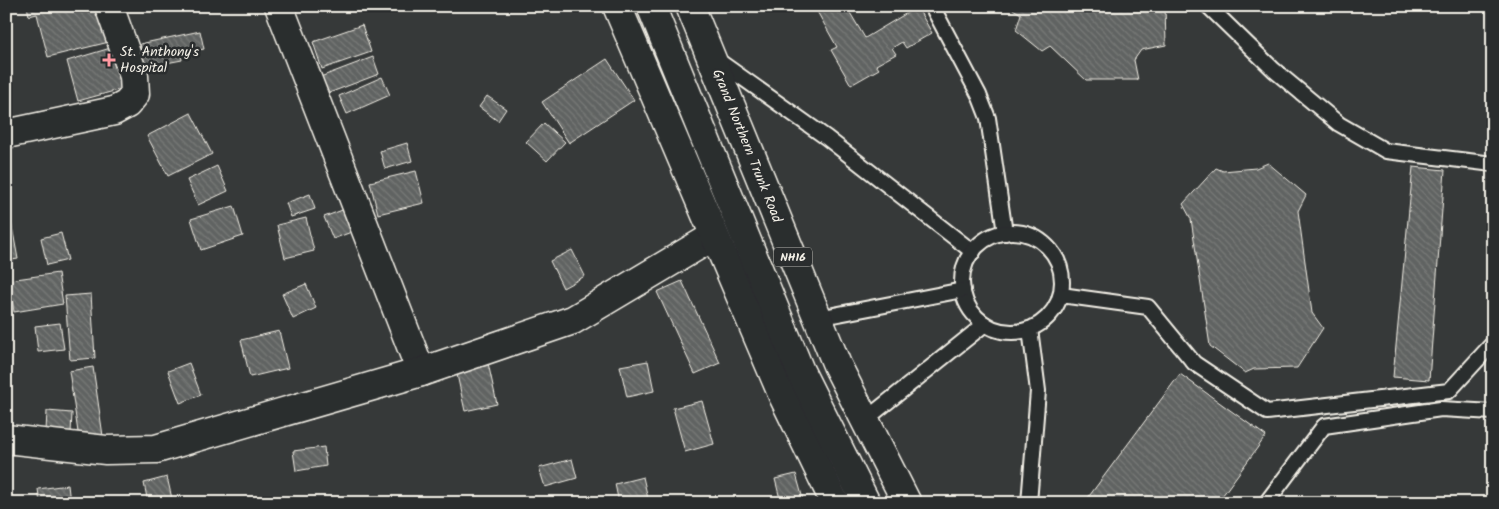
<svg xmlns="http://www.w3.org/2000/svg" width="1499" height="509" viewBox="0 0 1499 509" font-family="Kalam,sans-serif">
<style>
.building{fill:url(#building-back-hatch);stroke:#f4f1e8}
.lines{fill:none;stroke-linecap:round;stroke-linejoin:round}
.lane-casing{stroke:#f4f1e8;stroke-width:18}
.street-casing{stroke:#f4f1e8;stroke-width:31}
.secondary-casing{stroke:#f4f1e8;stroke-width:31}
.highway-casing{stroke:#f4f1e8;stroke-width:31}
.lane{stroke:#2a2d2e;stroke-width:14}
.street{stroke:#2a2d2e;stroke-width:28}
.secondary{stroke:#2a2d2e;stroke-width:28}
.highway{stroke:#2a2d2e;stroke-width:28}
.poi-dot{fill:#ff9aa2;stroke:#2a2d2e;stroke-width:2}
.labels{text-anchor:middle;dominant-baseline:central;stroke-width:5;stroke-linejoin:round;paint-order:stroke}
.shield{fill:#2a2d2e;stroke:#b7b6b0;stroke-width:1}
.shield-label{font-size:12px;font-weight:bold;fill:#f4f1e8}
.poi-label{font-size:14px;fill:#f4f1e8;stroke:#2a2d2e;text-anchor:start}
.street-label{font-size:14px;fill:#f4f1e8;stroke:#2a2d2e}
</style>
<defs>
<pattern id="building-back-hatch" width="6" height="6" patternUnits="userSpaceOnUse" patternTransform="scale(1.25)"><rect width="6" height="6" fill="#616362"/><path d="M-1 5l2 2M0 0l6 6M5-1l2 2" fill="none" stroke="#787a78"/></pattern>
</defs>
<rect width="100%" height="100%" fill="#363939"/>
<filter id="ink" filterUnits="userSpaceOnUse"><feTurbulence type="fractalNoise" baseFrequency=".02" numOctaves="2"/><feDisplacementMap in="SourceGraphic" scale="10" xChannelSelector="R" yChannelSelector="G"/><feConvolveMatrix kernelMatrix="1 2 1 2 8 2 1 2 1" color-interpolation-filters="sRGB"/></filter>
<g filter="url(#ink)">
<g class="building">
<path d="M27 6H99L109 42 48 57 37 14 29 16Z"/>
<path d="M814 6H846L865 38 917 7 932 33 906 48 902 42 892 48 896 54 876 65 879 69 851 85 831 50 837 47Z"/>
<path d="M1008 6H1165L1166 45 1141 50 1134 60 1138 80H1086L1050 46 1042 51 1016 30 1021 14Z"/>
<path d="M362 25 371 52 322 69 313 42Z"/>
<path d="M200 31 204 49 181 54 182 60 145 67 140 44Z"/>
<path d="M114 47 125 88 78 101 67 61Z"/>
<path d="M373 57 379 74 321 96 315 79Z"/>
<path d="M607 59 634 100 569 143 542 102Z"/>
<path d="M382 77 390 95 347 114 339 96Z"/>
<path d="M487 96 506 109 498 121 479 107Z"/>
<path d="M191 113 212 154 168 176 147 136Z"/>
<path d="M544 123 565 142 547 161 526 142Z"/>
<path d="M407 143 412 161 385 169 380 151Z"/>
<path d="M1268 163 1306 195 1298 211 1312 313 1323 328 1297 368 1254 369 1245 373 1210 346 1191 219 1183 204 1216 168 1223 171 1256 168Z"/>
<path d="M217 166 228 191 198 205 187 180Z"/>
<path d="M1413 167 1445 170 1429 380 1393 377Z"/>
<path d="M416 171 424 203 378 214 370 182Z"/>
<path d="M310 194 315 209 291 217 286 203Z"/>
<path d="M6 205H8L18 259 6 261Z"/>
<path d="M234 206 243 236 201 250 191 219Z"/>
<path d="M345 209 354 231 333 239 324 217Z"/>
<path d="M306 218 314 251 285 258 277 225Z"/>
<path d="M61 233 68 260 47 265 41 238Z"/>
<path d="M572 250 585 276 563 288 550 261Z"/>
<path d="M58 273 63 304 14 312 9 280Z"/>
<path d="M682 281 720 363 695 374 657 292Z"/>
<path d="M306 284 316 308 293 319 282 294Z"/>
<path d="M91 294 95 358 70 360 65 296Z"/>
<path d="M60 323 64 349 38 352 35 326Z"/>
<path d="M279 331 288 368 250 377 241 340Z"/>
<path d="M648 361 654 391 627 397 620 366Z"/>
<path d="M189 363 201 395 180 403 168 371Z"/>
<path d="M488 363 497 404 465 411 456 370Z"/>
<path d="M93 367 103 436 79 439 69 371Z"/>
<path d="M1180 374 1266 436 1217 503H1084Z"/>
<path d="M702 401 714 444 685 452 673 408Z"/>
<path d="M47 411 72 413 71 433 46 431Z"/>
<path d="M324 447 326 466 296 471 293 451Z"/>
<path d="M572 459 577 478 545 487 539 468Z"/>
<path d="M796 474 804 503H781L775 479Z"/>
<path d="M167 477 173 503H148L144 483Z"/>
<path d="M643 477 649 503H619L615 484Z"/>
<path d="M68 485 70 503H40L38 489Z"/>
</g>
<g class="lines">
<g class="lane-casing">
<g id="lane">
<path d="M932 6 979 95 988 118 1005 233"/>
<path d="M1208 6 1274 70 1339 124 1386 151 1493 164"/>
<path d="M716 59 827 138 973 252"/>
<circle cx="1012" cy="282" r="50"/>
<path d="M1061 295 1148 307 1194 363 1267 412 1449 391 1493 343"/>
<path d="M818 318 963 290"/>
<path d="M865 420 985 324"/>
<path d="M1029 503 1038 391 1030 329"/>
<path d="M1266 503 1324 426 1441 409 1493 412"/>
</g>
</g>
<g class="street-casing">
<g id="street">
<path d="M279 6 421 372"/>
<path d="M6 134 114 111 127 104 135 94 134 76 109 6"/>
<path d="M6 439 106 450 156 449 421 372 573 320 714 236"/>
</g>
</g>
<g class="secondary-casing">
<path id="secondary" d="M617 6 783 396 835 503"/>
</g>
<g class="highway-casing">
<g id="highway">
<path d="M651 6 800 371 866 503"/>
<path d="M690 6 837 365 907 503"/>
</g>
</g>
<use href="#lane" class="lane"/>
<use href="#street" class="street"/>
<use href="#secondary" class="secondary"/>
<use href="#highway" class="highway"/>
</g>
</g>
<path class="poi-dot" d="M106.5 52.5h5v5h5v5h-5v5h-5v-5h-5v-5h5z"/>
<g class="labels">
<rect class="shield" x="774" y="247.5" width="38" height="19" rx="4"/>
<g class="shield-label">
<text x="793" y="257">NH16</text>
</g>
<g class="poi-label">
<text x="120" y="52">St. Anthony's<tspan x="120" dy="16">Hospital</tspan></text>
</g>
<g class="street-label">
<text transform="translate(747 146) rotate(68)">Grand Northern Trunk Road</text>
</g>
</g>
<rect width="1499" height="509" fill="none" stroke="#2a2d2e" stroke-width="25"/>
<rect x="12" y="12" width="1474" height="484" fill="none" stroke="#f4f1e8" stroke-width="2" filter="url(#ink)"/>
</svg>
